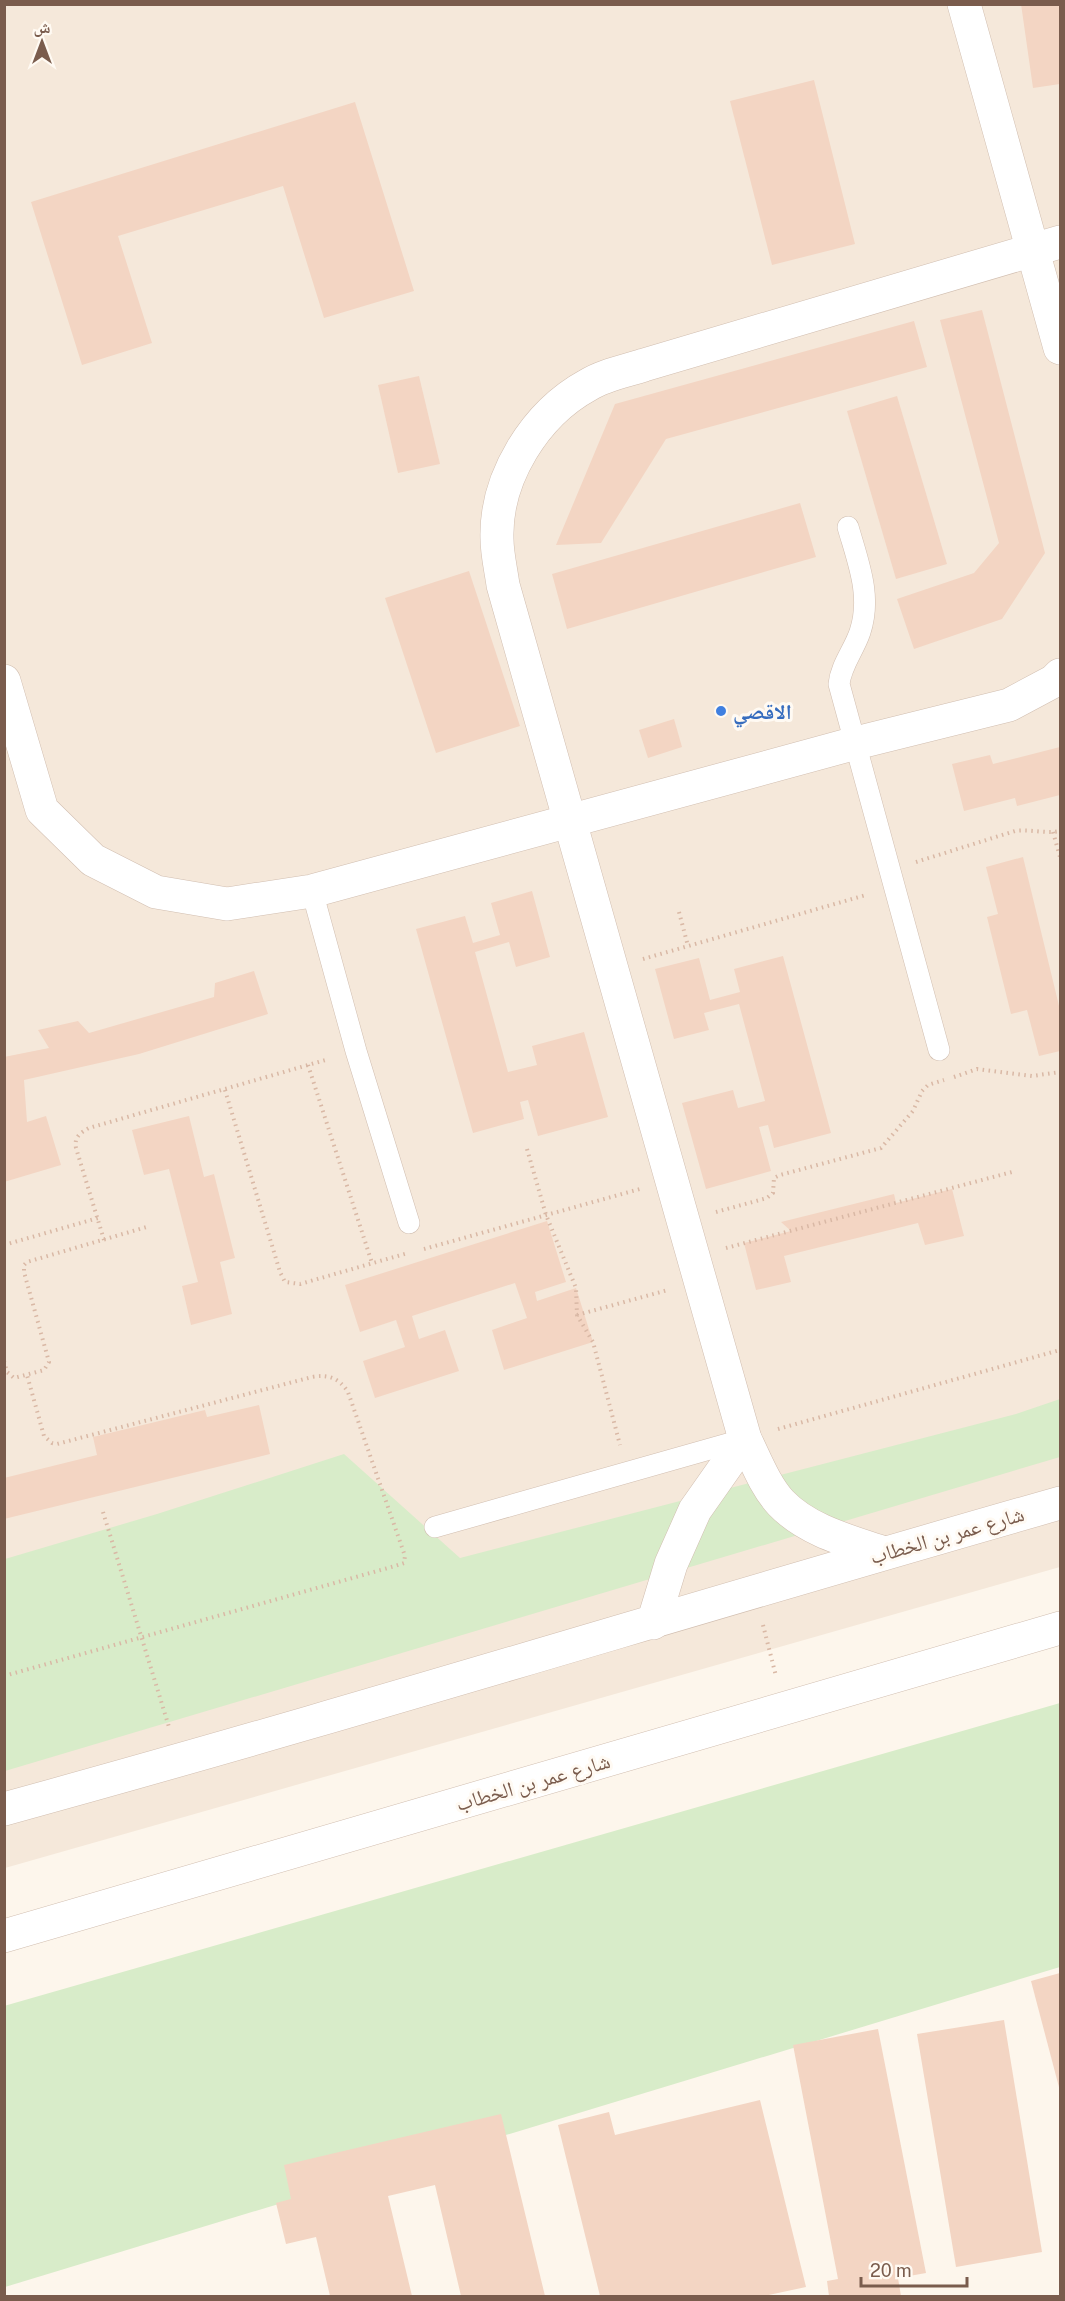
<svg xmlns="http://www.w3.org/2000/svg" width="1065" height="2301" viewBox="0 0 1065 2301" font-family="'Public Sans','Noto Naskh Arabic',sans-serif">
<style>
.residential{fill:#f5e8da}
.green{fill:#d8ecc9}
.building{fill:#f3d5c3}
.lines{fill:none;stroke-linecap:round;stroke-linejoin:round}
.service-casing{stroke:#d1beb0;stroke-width:22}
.minor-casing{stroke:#d1beb0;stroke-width:34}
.tertiary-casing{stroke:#d1beb0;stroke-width:34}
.path{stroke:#d9b8a5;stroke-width:4;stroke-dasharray:1.5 4.5;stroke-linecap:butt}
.service{stroke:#fff;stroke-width:21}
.minor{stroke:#fff;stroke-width:33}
.tertiary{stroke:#fff;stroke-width:33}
.shop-dot{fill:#3f7fe0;stroke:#fffaf3;stroke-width:2}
.labels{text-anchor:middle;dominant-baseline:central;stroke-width:6;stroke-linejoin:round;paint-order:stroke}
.shop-label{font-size:21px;font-weight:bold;fill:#366cbe;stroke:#fffaf3;text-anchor:start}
.street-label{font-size:21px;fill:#7a5c4d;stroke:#fffaf3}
</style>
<rect width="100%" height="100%" fill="#fdf6ec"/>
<path class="residential" d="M5 5H1060V1567L5 1868Z"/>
<g class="green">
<path d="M1060 1399V1457L5 1771V1559L157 1514 344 1454 460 1558 1016 1414Z"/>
<path d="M1060 1703V1967L5 2287 4 2006Z"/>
</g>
<g class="building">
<path d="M1021 4H1060V84L1033 88Z"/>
<path d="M814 80 855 244 772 265 730 101Z"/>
<path d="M355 102 414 291 324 318 283 186 118 236 152 343 82 365 31 202Z"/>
<path d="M982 310 1045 553 1002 619 914 649 897 599 974 573 999 543 940 320Z"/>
<path d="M914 321 927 367 666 439 601 543 556 545 615 404Z"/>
<path d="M419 376 440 464 398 473 378 385Z"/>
<path d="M897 396 947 564 896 579 847 411Z"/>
<path d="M800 503 816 557 567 629 552 574Z"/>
<path d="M469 571 520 726 436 753 385 598Z"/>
<path d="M674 719 682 747 648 758 639 730Z"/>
<path d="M1060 747V795L1017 806 1015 798 964 811 952 764 990 755 993 764Z"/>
<path d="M1023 857 1060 1010V1051L1039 1056 1027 1010 1011 1014 987 917 998 914 986 867Z"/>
<path d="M532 891 550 957 516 967 509 942 475 952 508 1072 537 1065 532 1046 584 1032 608 1117 538 1136 528 1100 520 1102 524 1119 473 1133 416 929 465 916 473 943 500 935 491 903Z"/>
<path d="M783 956 831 1133 774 1148 768 1125 759 1127 771 1171 706 1189 682 1103 733 1090 738 1108 765 1101 739 1004 704 1013 709 1030 674 1039 655 969 699 958 710 1000 740 992 734 969Z"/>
<path d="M254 971 268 1014 139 1054 24 1080 27 1122 46 1116 61 1165 4 1182V1057L49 1048 38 1030 78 1021 89 1033 214 997 215 983Z"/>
<path d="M189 1116 204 1177 214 1174 235 1258 220 1262 232 1314 191 1325 182 1286 198 1282 169 1169 144 1175 132 1130Z"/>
<path d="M952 1189 964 1236 925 1245 918 1223 784 1256 791 1282 756 1290 744 1243 791 1231 781 1222 894 1194 896 1203Z"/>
<path d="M547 1221 566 1282 535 1292 537 1301 576 1288 593 1342 504 1370 492 1330 527 1318 515 1283 412 1316 419 1339 445 1330 459 1371 375 1398 363 1361 405 1347 396 1320 360 1332 345 1285Z"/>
<path d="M259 1405 270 1454 4 1519V1478L97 1455 93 1437 205 1410 207 1417Z"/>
<path d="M1060 1973V2091L1031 1981Z"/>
<path d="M1004 2020 1042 2252 956 2267 917 2034Z"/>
<path d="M878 2029 926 2273 898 2278 901 2296H829L827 2281 838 2279 793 2045Z"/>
<path d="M760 2100 806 2287 764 2296H600L558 2125 609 2112 615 2135Z"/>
<path d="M501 2114 545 2296H461L435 2185 388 2196 412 2296H330L316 2237 286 2244 276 2203 291 2199 284 2165Z"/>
</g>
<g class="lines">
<g class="service-casing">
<g id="service">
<path d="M848 527C858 562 872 596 860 632 854 650 841 665 839 684L939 1050"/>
<path d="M312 891 356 1051 409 1223"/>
<path d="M435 1527 745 1439"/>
</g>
</g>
<g class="minor-casing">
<g id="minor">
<path d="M964 4 1060 348"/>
<path d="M4 681 42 810 93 860 156 892 227 904 312 891 856 743 1009 705 1054 681 1060 675"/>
<path d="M884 1553C849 1541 808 1531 781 1503 765 1486 755 1459 745 1439L503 585C501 570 497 554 497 539 495 478 535 414 588 385 604 375 626 371 644 365L1060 242"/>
<path d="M653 1623 671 1564 695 1510 745 1439"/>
</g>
</g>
<g class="tertiary-casing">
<g id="tertiary">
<path d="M4 1809C358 1712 708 1603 1060 1503"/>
<path d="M4 1936 1060 1628"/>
</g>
</g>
<g class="path">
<path d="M1053 832 1060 857"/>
<path d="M916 862 1015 831C1031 829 1046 834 1060 831"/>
<path d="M679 912 688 946"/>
<path d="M643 959 866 895"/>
<path d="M308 1065 372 1263"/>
<path d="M954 1077 977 1069 1032 1076 1060 1072"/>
<path d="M225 1090 280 1272 285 1282 300 1284 408 1253"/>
<path d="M527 1149 546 1215 576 1288 577 1315 593 1342 620 1445"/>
<path d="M716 1212 767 1198 773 1193 774 1178 780 1175 881 1148 913 1111 922 1091 928 1085 944 1080"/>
<path d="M104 1240 76 1148C74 1137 80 1133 89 1128L329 1059"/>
<path d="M4 1245 98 1218"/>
<path d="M726 1248 1012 1172"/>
<path d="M424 1249 640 1189"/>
<path d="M577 1315 668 1290"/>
<path d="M4 1361 7 1372 14 1378 44 1370 49 1362 24 1272V1265L27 1262 150 1226"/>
<path d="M778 1429 1060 1350"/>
<path d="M103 1512 169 1727"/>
<path d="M763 1625 776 1676"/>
<path d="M4 1676 395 1566 404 1563 405 1556 348 1392C339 1378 328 1374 312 1377L57 1444 52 1443 44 1436 27 1375"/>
</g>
<use href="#service" class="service"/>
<use href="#minor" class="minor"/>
<use href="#tertiary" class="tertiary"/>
</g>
<circle class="shop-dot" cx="721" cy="711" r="6"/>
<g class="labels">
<g class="shop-label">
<text x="733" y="711">الاقصي</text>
</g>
<g class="street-label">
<text transform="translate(947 1535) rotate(-16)">شارع عمر بن الخطاب</text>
<text transform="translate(533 1782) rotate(-16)">شارع عمر بن الخطاب</text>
</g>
</g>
<rect width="1065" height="2301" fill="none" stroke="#7a5c4d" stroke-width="12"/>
<g transform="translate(42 42)" stroke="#fffaf3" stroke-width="4.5" paint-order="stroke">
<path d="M0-4.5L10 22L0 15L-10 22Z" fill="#7a5c4d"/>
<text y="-9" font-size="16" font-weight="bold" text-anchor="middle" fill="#7a5c4d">ش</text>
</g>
<path d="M861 2277v9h106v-9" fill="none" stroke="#7a5c4d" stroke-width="3"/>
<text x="870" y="2277" font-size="18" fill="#7a5c4d" stroke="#fffaf3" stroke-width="4.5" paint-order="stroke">20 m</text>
</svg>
